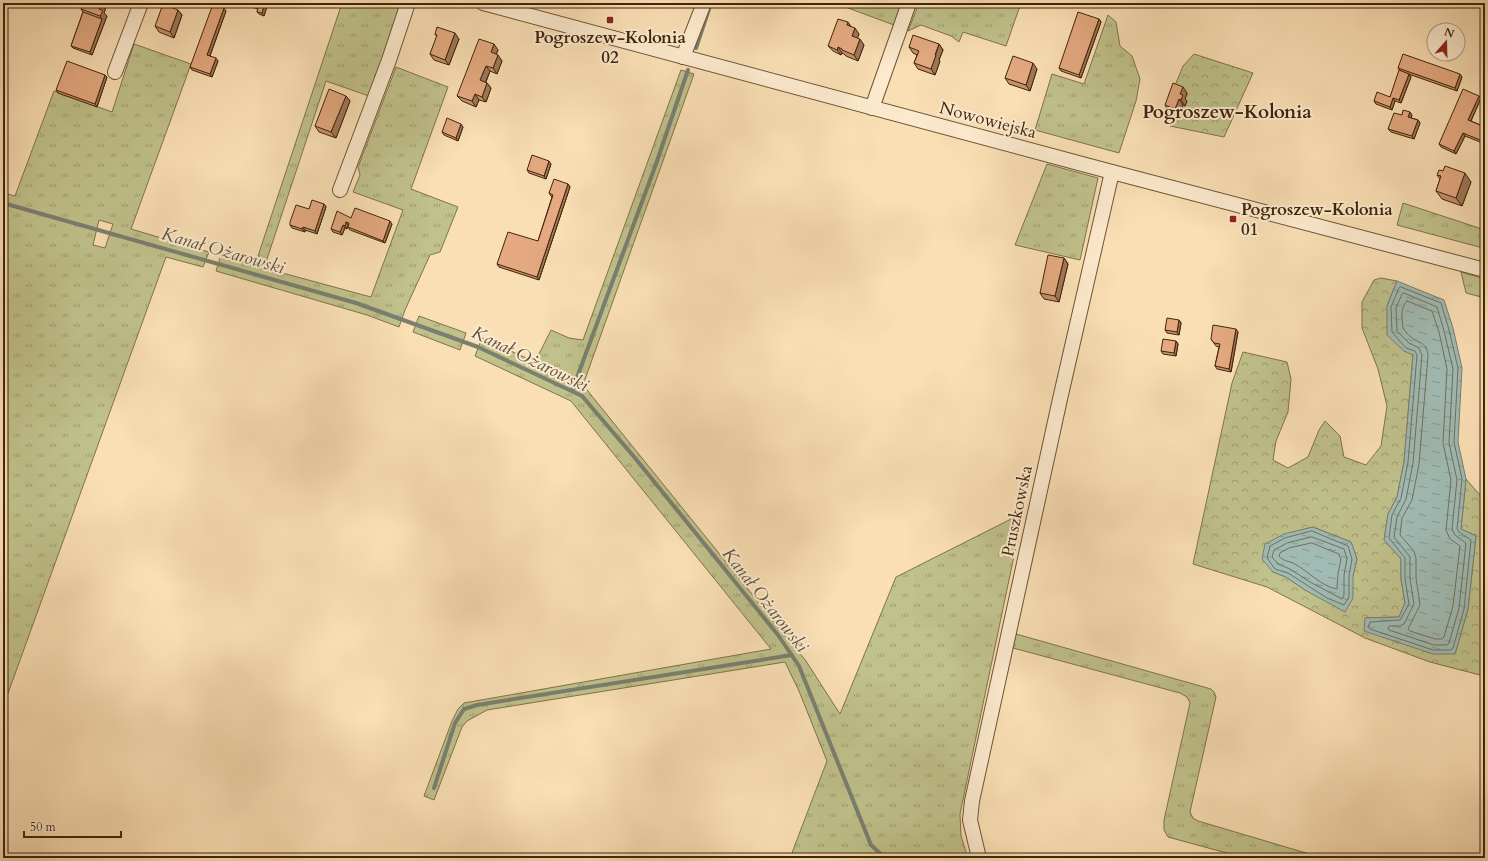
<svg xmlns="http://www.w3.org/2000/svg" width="1488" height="861" viewBox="0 0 1488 861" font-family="Cardo,serif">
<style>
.grass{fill:url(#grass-tufts);stroke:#80724a;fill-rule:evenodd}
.forest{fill:url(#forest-crowns);stroke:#80724a;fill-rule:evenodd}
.water{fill:url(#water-ripples);stroke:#7a7f70}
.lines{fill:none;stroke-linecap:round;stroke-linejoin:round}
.shore{stroke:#70705f;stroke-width:1}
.stream{stroke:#7a7f70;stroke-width:4}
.minor-casing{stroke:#6e5334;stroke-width:16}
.minor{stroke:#fceace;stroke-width:14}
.wall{fill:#c5926f;stroke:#40240a}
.shaded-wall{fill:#a0775a;stroke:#40240a}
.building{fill:#e5aa81;stroke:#40240a}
.poi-dot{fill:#8f2418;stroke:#fceace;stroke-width:1.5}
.labels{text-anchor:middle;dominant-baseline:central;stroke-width:4;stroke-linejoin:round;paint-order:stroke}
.poi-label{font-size:17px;font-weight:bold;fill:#40240a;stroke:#fceace}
.street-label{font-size:17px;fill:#40240a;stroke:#fceace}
.water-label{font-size:18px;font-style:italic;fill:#5d513d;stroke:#fceace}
.quarter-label{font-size:19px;font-weight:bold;fill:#40240a;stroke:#fceace}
</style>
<defs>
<pattern id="grass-tufts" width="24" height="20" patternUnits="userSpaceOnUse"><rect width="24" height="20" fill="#c0c18b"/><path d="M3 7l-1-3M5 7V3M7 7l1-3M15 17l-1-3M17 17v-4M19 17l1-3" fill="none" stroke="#9d9d70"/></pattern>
<pattern id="forest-crowns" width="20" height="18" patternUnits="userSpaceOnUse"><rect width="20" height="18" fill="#c0c18b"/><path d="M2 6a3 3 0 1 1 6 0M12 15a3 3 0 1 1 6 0" fill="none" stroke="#9d9d70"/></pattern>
<pattern id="water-ripples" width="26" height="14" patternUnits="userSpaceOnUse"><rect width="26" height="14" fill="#a0bbb4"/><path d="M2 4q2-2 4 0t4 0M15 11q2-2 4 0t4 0" fill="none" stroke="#849891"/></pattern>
</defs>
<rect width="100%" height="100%" fill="#fadfb4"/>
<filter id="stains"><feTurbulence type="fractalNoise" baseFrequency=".005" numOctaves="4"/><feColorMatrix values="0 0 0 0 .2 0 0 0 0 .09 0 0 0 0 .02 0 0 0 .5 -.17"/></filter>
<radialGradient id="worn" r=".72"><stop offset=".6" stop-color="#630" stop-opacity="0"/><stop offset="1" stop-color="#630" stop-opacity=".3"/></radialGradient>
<g class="grass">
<path d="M342 3H403L369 96 326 81 264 268 371 297 403 210 353 192 360 175 358 167 396 67 448 87 411 189 458 207 440 252 430 255 405 310 399 327 367 315 216 271 221 255 255 265Z"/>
<path d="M840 3H902L894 25 840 5Z"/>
<path d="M919 3H1021L1006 46 963 32 959 42 951 36 921 25 908 31Z"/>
<path d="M1108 15 1116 22 1120 46 1132 56 1140 79 1136 101 1119 153 1035 130 1052 74 1084 84Z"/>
<path d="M134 44 191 64 131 229 209 252 203 267 166 257 3 707V232L7 222 3 221V193L15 196 54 91 112 112ZM99 220 113 224 105 248 93 245Z"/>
<path d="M681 70 694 74 583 385 806 661 840 714 896 577 1023 513 960 814 961 836 968 858H790L827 761 799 691 785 662 487 710 467 721 462 727 434 800 424 796 452 721 458 709 464 703 771 649 571 401 475 356 482 338 535 362 551 330 569 338 583 340Z"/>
<path d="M1047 164 1098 178 1080 260 1015 245Z"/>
<path d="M1403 203 1485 230V247L1483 248 1397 225Z"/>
<path d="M1461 272 1485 279V298L1466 293Z"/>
<path d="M419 316 466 333 460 350 413 332Z"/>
<path d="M1016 634 1211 689 1214 692 1216 697 1190 812 1193 818 1198 821 1323 858H1245L1168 837 1164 830V820L1190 703 1187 697 1180 693 1013 648Z"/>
</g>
<g class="forest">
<path d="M1194 54 1253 73 1224 137 1170 126 1163 115 1183 66Z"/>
<path d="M1381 278 1397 281 1387 306 1404 351 1413 354 1404 462 1397 497 1388 514 1384 540 1401 559V579L1405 603 1399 617 1365 618 1455 654 1468 609 1476 536 1461 529 1466 479 1485 501V660L1480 675 1430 662 1365 638 1267 587 1193 564 1232 383 1243 352 1287 362 1291 379 1288 412 1276 441 1273 460 1288 468 1308 457 1319 430 1325 421 1340 436 1344 457 1366 465 1381 446 1387 406 1378 369 1362 328V302L1374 280ZM1313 527 1351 542 1357 559 1353 576 1305 590 1286 577 1273 572 1298 531Z"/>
</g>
<g class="water">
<path d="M1397 281 1444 300 1453 328 1462 368 1458 442 1466 479 1461 529 1476 536 1468 609 1455 654H1433L1364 631 1365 618 1399 617 1405 603 1401 579V559L1384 540 1388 514 1397 497 1404 462 1413 355 1404 351 1387 335V306Z"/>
<path d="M1313 527 1351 542 1357 559 1353 576V598L1345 612 1305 590 1286 577 1273 572 1262 559 1265 544 1284 534Z"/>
</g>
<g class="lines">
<g class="shore">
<path d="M1401 287 1441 303 1449 330 1458 368 1454 442 1462 479 1457 529 1459 532 1471 540 1464 609 1453 648 1451 650H1433L1370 629 1368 627 1370 622 1400 620 1409 604 1405 579V558L1389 538 1392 515 1401 498 1408 462 1417 355 1415 351 1406 348 1392 332 1391 307 1399 288Z"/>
<path d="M1404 293 1437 307 1444 331 1453 369 1449 443 1457 480 1452 529 1455 535 1466 543 1459 608 1449 643 1447 645H1434L1389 630 1388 628 1389 626H1400L1404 624 1414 604 1410 579V557L1394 537 1397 517 1406 499 1413 463 1422 355 1419 348 1409 343 1397 331 1396 308 1402 294Z"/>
<path d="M1407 301 1432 311 1439 332 1447 369 1443 443 1451 480 1446 530 1450 539 1460 546 1453 606 1444 637 1442 639H1435L1410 631 1408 629 1420 605 1416 578V558L1414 551 1400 535 1402 518 1412 500 1419 464 1428 356C1427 342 1420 344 1412 338 1408 335 1405 331 1403 328 1402 319 1400 307 1407 301Z"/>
<path d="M1312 531 1348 546 1352 559 1349 576V597L1344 605 1327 598 1288 573 1275 569 1267 558 1270 546 1285 538Z"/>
<path d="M1312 537 1344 549 1347 559 1344 575V595L1342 599 1310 582 1290 569 1278 564 1272 557 1274 550 1287 543Z"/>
<path d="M1312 543 1339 554 1341 560 1338 573 1337 589C1322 587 1307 570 1293 563 1288 561 1283 561 1279 556L1280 553 1289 548Z"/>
</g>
<g class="stream">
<path d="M696 48 711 3"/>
<path d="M3 203 356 303 478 347 582 396 635 458 778 635 799 666 871 845 885 858"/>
<path d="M572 391 656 164 688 70"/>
<path d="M434 788 455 723 464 709 477 705 792 655"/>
</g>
<g class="minor-casing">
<g id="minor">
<path d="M483 3 1112 172 1485 270"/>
<path d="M683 57 704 3"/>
<path d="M115 72 141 3"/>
<path d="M872 108 909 3"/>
<path d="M340 190 389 60 408 3"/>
<path d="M979 858 970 820 972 801 1060 399 1112 172"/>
</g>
</g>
<use href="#minor" class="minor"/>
</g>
<g class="wall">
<path d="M238 3H268L264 16 259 14 257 12 258 9Z"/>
<path d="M107 4 104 13 107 16 92 55 73 48 71 46 83 12 81 9Z"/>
<path d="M178 10 182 15 174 38 159 32 155 26Z"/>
<path d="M226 11 210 56 218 61 212 77 192 70 190 67Z"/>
<path d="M1099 19 1101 22 1081 78 1061 71 1059 68Z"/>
<path d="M852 27 859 34 857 38 864 45 858 61 846 56 844 54 842 53 841 55 833 51 828 46Z"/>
<path d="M435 34 459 39 449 65 434 60 430 54 437 37Z"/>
<path d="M939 44 943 50 939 60 940 61 935 75 918 69 914 63 917 55 913 53 909 47Z"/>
<path d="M498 50 496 54 502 61 497 74 490 71 486 82 487 83 491 88 486 102 479 100 476 107 462 101 457 96Z"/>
<path d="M1398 68 1462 77 1457 91 1400 71Z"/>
<path d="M1037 69 1030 91 1009 84 1005 78Z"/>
<path d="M1409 74 1411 77 1401 103 1395 101 1392 110 1376 104 1374 101 1390 97Z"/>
<path d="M105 75 107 77 97 107 58 93 56 90Z"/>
<path d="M1187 93 1185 99 1187 101 1185 106 1183 105 1179 115 1169 111 1165 105Z"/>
<path d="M346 96 350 101 336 138 319 132 315 126Z"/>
<path d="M1481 98 1471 121 1485 127V144L1465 136 1456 154 1441 147 1439 144Z"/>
<path d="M1402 115H1412L1411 118 1418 120 1420 123 1414 139 1391 132 1388 129Z"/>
<path d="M463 127 458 141 444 135 442 132Z"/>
<path d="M551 164 546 179 529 173 527 170Z"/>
<path d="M1437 175 1471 182 1462 206 1442 199 1436 191 1440 179Z"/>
<path d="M568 184 570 187 539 280 499 267 497 264 538 241 552 197 551 196 549 193Z"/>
<path d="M324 204 326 207 317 234 305 230V232L292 228 290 225 309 209Z"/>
<path d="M351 218 392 224 385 243 350 230 348 227V225L347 229 345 228 342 235 333 232 331 229Z"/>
<path d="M1064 258 1068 264 1059 302 1044 299 1040 293Z"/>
<path d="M1179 320 1181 323 1179 335 1167 333 1165 330Z"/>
<path d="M1238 332 1231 372 1217 369 1215 366 1219 347 1216 346 1211 339Z"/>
<path d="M1176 341 1178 344 1176 356 1163 354 1161 351Z"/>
</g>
<g class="shaded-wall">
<path d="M101 3H107V4L104 13 107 16 92 55 90 52 102 19 100 16 99 9Z"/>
<path d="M265 3H268L264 16 262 13Z"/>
<path d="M224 8 226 11 209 58 207 55Z"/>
<path d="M178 10 182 15 174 38 170 32Z"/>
<path d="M1099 19 1101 22 1081 78 1079 75Z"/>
<path d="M848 22 852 28 847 25Z"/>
<path d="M855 28 859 34 856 42 852 36Z"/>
<path d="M455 33 459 39 449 65 445 60Z"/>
<path d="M860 39 864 45 858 61 854 55Z"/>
<path d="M494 44 498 50 495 58 491 52Z"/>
<path d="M939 44 943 50 939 60 940 61 935 75 931 69Z"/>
<path d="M838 47 842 53 841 55 837 50Z"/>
<path d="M498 55 502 61 497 74 493 68Z"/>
<path d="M216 58 218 61 212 77 210 74Z"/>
<path d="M1033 63 1037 69 1030 91 1026 85Z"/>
<path d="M486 66 490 71 484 86 480 80Z"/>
<path d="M1409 74 1411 77 1401 103 1399 100Z"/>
<path d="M1460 74 1462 77 1457 91 1455 88Z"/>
<path d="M105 75 107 77 97 107 95 104Z"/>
<path d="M487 83 491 88 486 102 482 97Z"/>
<path d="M1183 87 1187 93 1185 99 1187 101 1185 106 1181 100 1180 94Z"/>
<path d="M475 94 479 100 476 107 472 101Z"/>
<path d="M346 96 350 101 336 138 331 132Z"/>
<path d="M1479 96 1481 98 1470 123 1468 120Z"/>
<path d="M1393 98 1395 101 1392 110 1390 107Z"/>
<path d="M1179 99 1183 105 1179 115 1175 109Z"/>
<path d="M1410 112 1412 115 1410 120 1408 117Z"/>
<path d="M1418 120 1420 123 1414 139 1412 136Z"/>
<path d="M461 124 463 127 458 141 456 138Z"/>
<path d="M1463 133 1465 136 1456 154 1454 151Z"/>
<path d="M549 161 551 164 546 179 544 176Z"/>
<path d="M1465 173 1471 182 1462 206 1456 198Z"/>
<path d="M568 184 570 187 539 280 537 277Z"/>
<path d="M324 204 326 207 317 234 315 231Z"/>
<path d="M390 221 392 224 385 243 383 241Z"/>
<path d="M346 222 348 225 347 229 345 226Z"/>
<path d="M343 225 345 228 342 235 340 232Z"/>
<path d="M303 227 305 230V232L302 229Z"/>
<path d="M1064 258 1068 264 1059 302 1055 296Z"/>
<path d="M1179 320 1181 323 1179 335 1177 332Z"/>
<path d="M1236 329 1238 332 1231 372 1229 369Z"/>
<path d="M1176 341 1178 344 1176 356 1174 353Z"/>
</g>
<g class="building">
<path d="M83 3H101L99 9 103 11 100 16 81 9Z"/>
<path d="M245 3H265L262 13 257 12 258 7Z"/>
<path d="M163 4 178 10 170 32 155 26Z"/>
<path d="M213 4 224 8 207 55 216 58 210 74 190 67Z"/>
<path d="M83 12 102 19 90 52 71 46Z"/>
<path d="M1078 12 1099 19 1079 75 1059 68Z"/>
<path d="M838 19 848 22 847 25 855 28 852 36 860 39 854 55 842 50V49L838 47 837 50 828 46Z"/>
<path d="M437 27 455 33 445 60 430 54 437 35 435 34Z"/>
<path d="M913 35 939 44 935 55H936L931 69 914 63 919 51 909 47Z"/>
<path d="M479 39 494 44 491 52 498 55 493 68 486 66 480 80 487 83 482 97 475 94 472 101 457 96Z"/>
<path d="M1403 54 1460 74 1455 88 1398 68Z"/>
<path d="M1013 56 1033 63 1026 85 1005 78Z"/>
<path d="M67 61 105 75 95 104 56 90Z"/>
<path d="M1399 70 1409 74 1399 100 1393 98 1390 107 1374 101 1377 92 1390 97Z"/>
<path d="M1173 83 1183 87 1180 94 1183 95 1181 100 1179 99 1175 109 1165 105Z"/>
<path d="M329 89 346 96 331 132 315 126Z"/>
<path d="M1463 89 1479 96 1468 120 1485 127V142L1463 133 1454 151 1439 144Z"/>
<path d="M1403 110 1410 112 1408 117 1418 120 1412 136 1388 129 1394 113 1402 115Z"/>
<path d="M447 118 461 124 456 138 442 132Z"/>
<path d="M532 155 549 161 544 176 527 170Z"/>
<path d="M1445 166 1465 173 1456 198 1436 191 1441 176 1437 175 1439 170 1443 171Z"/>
<path d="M554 179 568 184 537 277 497 264 508 232 538 241 553 195 549 193Z"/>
<path d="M312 200 324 204 315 231 303 227 302 229 290 225V222L296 205 309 209Z"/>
<path d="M355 208 390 221 383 241 348 227 349 223 346 222 345 226 343 225 340 232 331 229 337 211 351 218Z"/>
<path d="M1048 255 1064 258 1055 296 1040 293Z"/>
<path d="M1167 318 1179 320 1177 332 1165 330Z"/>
<path d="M1213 325 1236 329 1229 369 1215 366 1220 344 1214 343 1211 339Z"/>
<path d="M1163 339 1176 341 1174 353 1161 351Z"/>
</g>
<g class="poi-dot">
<rect x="606" y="16" width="8" height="8" rx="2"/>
<rect x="1229" y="215" width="8" height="8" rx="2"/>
</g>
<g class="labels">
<g class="poi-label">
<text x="610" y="37">Pogroszew-Kolonia<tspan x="610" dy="20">02</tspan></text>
<text x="1241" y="209" text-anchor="start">Pogroszew-Kolonia<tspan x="1241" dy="20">01</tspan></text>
</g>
<g class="street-label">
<text transform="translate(988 120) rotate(15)">Nowowiejska</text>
<text transform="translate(1017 511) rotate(-78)">Pruszkowska</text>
</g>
<g class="water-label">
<text transform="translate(223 251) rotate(16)">Kanał Ożarowski</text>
<text transform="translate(530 359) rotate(26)">Kanał Ożarowski</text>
<text transform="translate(765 600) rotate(52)">Kanał Ożarowski</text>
</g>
<g class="quarter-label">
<text x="1227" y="112">Pogroszew-Kolonia</text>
</g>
</g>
<rect width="1488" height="861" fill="none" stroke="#fadfb4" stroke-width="16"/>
<rect x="4" y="4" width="1480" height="853" fill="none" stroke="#40240a" stroke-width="2"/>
<rect x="8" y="8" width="1472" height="845" fill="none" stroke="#40240a"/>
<g transform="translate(1446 42) rotate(20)"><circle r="19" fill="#fceace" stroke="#b19b80"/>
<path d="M0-3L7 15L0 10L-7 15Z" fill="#8f2418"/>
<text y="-6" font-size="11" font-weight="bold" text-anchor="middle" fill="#40240a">N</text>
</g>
<path d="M24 831v6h97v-6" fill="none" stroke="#40240a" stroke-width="2"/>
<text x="30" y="831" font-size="12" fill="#40240a" stroke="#fceace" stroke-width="3" paint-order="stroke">50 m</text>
<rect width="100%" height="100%" filter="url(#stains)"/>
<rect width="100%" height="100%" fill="url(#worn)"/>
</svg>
